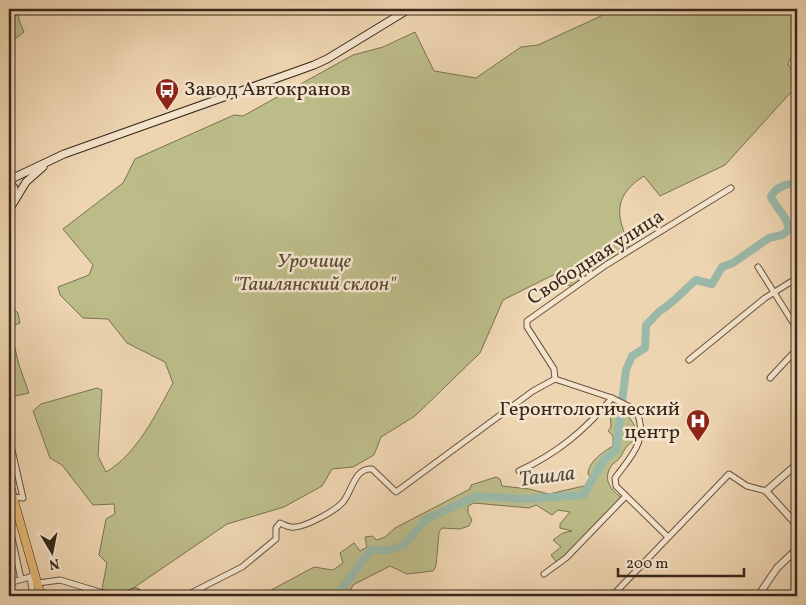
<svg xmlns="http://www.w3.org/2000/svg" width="806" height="605" viewBox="0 0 806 605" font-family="Vollkorn,serif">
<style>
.green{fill:#bcbc89;stroke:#7a7252}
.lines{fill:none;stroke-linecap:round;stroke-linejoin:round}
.river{stroke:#9ab9a9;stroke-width:8}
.minor-casing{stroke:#665340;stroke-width:7}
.tertiary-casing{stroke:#665340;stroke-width:8}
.secondary-casing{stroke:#38281b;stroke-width:9}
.primary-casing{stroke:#38281b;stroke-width:9}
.minor{stroke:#f4e4cc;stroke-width:5}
.tertiary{stroke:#f4e4cc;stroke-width:6}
.secondary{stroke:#f4e4cc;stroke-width:7}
.primary{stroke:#e7ba78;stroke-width:8}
.labels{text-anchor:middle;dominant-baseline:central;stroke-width:5;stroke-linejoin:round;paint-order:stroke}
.poi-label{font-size:20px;fill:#38281b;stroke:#f4e4cc;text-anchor:start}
.street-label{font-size:20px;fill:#38281b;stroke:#f4e4cc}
.park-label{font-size:20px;font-style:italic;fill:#594d36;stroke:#f4e4cc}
.water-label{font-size:21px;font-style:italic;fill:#504c3e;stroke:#f4e4cc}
</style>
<rect width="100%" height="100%" fill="#eed5b1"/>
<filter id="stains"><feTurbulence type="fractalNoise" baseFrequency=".004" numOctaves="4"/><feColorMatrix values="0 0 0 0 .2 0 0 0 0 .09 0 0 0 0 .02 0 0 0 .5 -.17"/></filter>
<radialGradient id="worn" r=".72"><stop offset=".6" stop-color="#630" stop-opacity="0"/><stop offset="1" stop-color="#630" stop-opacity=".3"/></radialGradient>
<g class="green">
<path d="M10 9H18L19 20 24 32 15 39 9 58Z"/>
<path d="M616 9H797V47L788 64 796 77 793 90 725 165 660 196 644 176C615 194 614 215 630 244L628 248 571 286 567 285 559 272 503 300 480 353 415 416 381 437 374 455 353 467 332 469 322 486 284 507 227 524 129 591 114 593 102 589 107 563 99 555 106 519 115 514 114 504 93 505 62 465 50 458 33 411 41 404 97 388 102 390 98 456 106 472C137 454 156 414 173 383L165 362 127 343 108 319 83 318 60 295 58 287 89 275 93 265 63 229 123 183 135 159 234 115 243 116 353 55 383 47 415 32 434 71 476 78 521 47 538 45Z"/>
<path d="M9 304 18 313 20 323 10 327 19 365 29 393 11 397H9Z"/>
<path d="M613 405 623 407 636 428V439C627 445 626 447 621 456 619 461 612 463 610 468 603 481 612 491 622 498L558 564 551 555 561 547 553 540 563 533 572 531 560 528V524L570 512 558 510 552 515 536 505 529 508 474 503 468 506V513L472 520 469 526 460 529 442 528 439 532 436 566 433 571 407 574 390 566 353 585 348 596H260L314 567 333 570 343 563 340 553 354 543 360 551 367 547 365 537 372 536 377 540 385 537 395 528 470 489 471 485 496 477 500 479 502 486 529 489 549 494 588 485 592 479 588 474C588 462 603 452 613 446V436L608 431 611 427 610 407Z"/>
</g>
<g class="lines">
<path class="river" d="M327 596 337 595 371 550H390L404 545 426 519 477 496 525 499 583 495 604 460 616 450 626 370 632 356 645 348 646 325C651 321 655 315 660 311 674 302 683 291 696 280L712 284 722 267 733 263 769 238 782 235 789 230C787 215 777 210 771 197 776 186 786 185 797 182"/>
<g class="minor-casing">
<g id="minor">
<path d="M758 267 797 329"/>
<path d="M689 360 765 298 797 278"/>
<path d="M770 378 797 349"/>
<path d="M555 379 612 398 636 410C649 440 632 455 615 478L616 486 668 537"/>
<path d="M9 437 23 498 12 497"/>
<path d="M519 471C558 453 585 430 612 398"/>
<path d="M9 524 21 579"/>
<path d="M544 574 566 558 625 497"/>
<path d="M30 577 33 596"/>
<path d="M9 583 30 577 35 573"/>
<path d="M38 583 60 580 113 596"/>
<path d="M117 596 136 591 144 596"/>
<path d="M185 596 242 567 276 539V528L280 523C283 524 287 527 291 527 303 529 335 511 343 502 352 491 355 467 372 469L396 492 533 391 555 379 554 369 527 327V321L606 265 731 188"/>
<path d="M612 596 729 474 747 486 766 491"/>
</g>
</g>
<g class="tertiary-casing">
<g id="tertiary">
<path d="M797 464 766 491 797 525"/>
<path d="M758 596 777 568 797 549"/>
</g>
</g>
<g class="secondary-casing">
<g id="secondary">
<path d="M9 180 64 154 314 65 327 59 409 9"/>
<path d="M9 183 14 188 12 200"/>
<path d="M9 210 26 182 43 167"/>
</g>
</g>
<g class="primary-casing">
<path id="primary" d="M9 483 41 596"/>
</g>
<use href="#minor" class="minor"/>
<use href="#tertiary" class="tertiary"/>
<use href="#secondary" class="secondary"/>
<use href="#primary" class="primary"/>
</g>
<defs>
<g id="bus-pin" transform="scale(1.25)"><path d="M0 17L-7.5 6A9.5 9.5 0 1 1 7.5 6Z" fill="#8f2418" stroke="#f4e4cc"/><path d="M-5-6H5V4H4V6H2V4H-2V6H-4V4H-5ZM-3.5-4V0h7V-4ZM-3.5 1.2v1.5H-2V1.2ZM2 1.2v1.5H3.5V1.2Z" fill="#fff"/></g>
<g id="hospital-pin" transform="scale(1.25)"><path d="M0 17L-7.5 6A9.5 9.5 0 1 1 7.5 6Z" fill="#8f2418" stroke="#f4e4cc"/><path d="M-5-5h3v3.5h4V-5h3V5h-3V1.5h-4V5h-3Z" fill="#fff"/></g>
</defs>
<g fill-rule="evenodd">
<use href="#bus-pin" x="167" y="90"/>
<use href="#hospital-pin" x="698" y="421"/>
</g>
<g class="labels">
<g class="poi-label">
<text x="184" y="90">Завод Автокранов</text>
<text x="680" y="410" text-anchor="end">Геронтологический<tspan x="680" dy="23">центр</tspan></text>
</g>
<g class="street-label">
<text transform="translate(596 258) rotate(-33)">Свободная улица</text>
</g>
<g class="park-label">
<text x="314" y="262">Урочище<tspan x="314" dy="23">"Ташлянский склон"</tspan></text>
</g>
<g class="water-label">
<text transform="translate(547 477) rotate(-7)">Ташла</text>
</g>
</g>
<rect width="806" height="605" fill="none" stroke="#eed5b1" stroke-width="30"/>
<rect x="10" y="10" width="786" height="585" fill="none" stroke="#38281b" stroke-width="2.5"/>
<rect x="15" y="15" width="776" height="575" fill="none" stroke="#38281b"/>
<g transform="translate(52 552) rotate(170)" stroke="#f4e4cc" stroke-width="4" paint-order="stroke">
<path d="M0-4L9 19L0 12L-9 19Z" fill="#38281b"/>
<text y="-8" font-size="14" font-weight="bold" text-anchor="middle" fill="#38281b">N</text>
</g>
<path d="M618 568v8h126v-8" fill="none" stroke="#38281b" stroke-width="2.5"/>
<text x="626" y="568" font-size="15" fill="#38281b" stroke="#f4e4cc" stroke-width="4" paint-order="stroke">200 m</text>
<rect width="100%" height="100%" filter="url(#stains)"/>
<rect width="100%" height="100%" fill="url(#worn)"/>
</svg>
